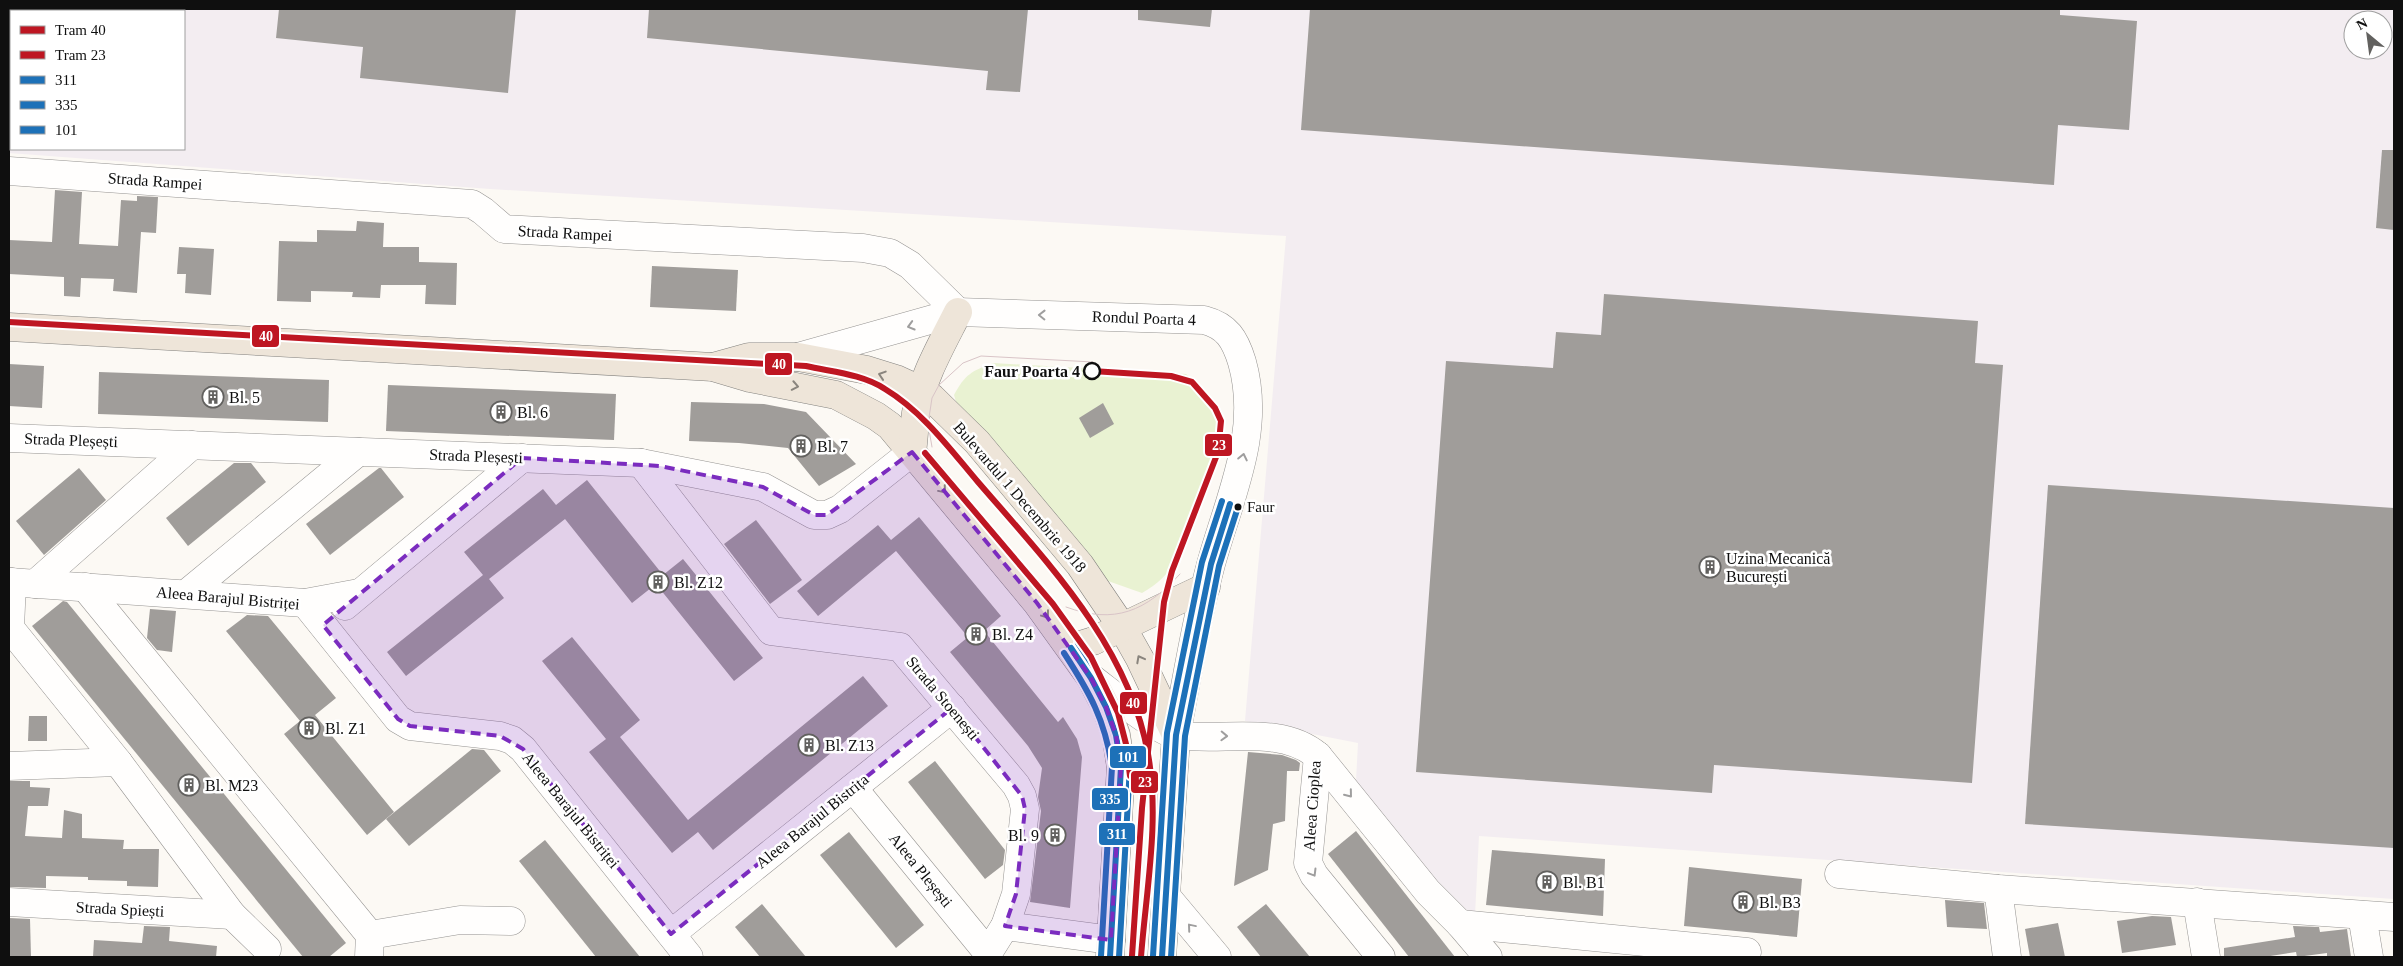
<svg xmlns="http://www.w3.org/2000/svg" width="2403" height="966" viewBox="0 0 2403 966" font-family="Georgia,serif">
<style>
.industrial{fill:#f3edf1;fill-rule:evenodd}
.green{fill:#e9f2d2}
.building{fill:#a09d9a}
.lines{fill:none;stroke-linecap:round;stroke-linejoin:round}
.minor-casing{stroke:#969492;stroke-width:29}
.major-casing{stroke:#83827f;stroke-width:29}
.minor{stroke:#fffefd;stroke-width:28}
.major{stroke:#eee5d9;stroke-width:28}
.tram{stroke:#d9c4c7;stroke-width:1}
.bus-1-casing{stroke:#fff;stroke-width:10}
.bus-2-casing{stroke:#fff;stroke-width:10}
.bus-3-casing{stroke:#fff;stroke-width:10}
.bus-1{stroke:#1d71b8;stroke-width:6}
.bus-2{stroke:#1d71b8;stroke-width:6}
.bus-3{stroke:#1d71b8;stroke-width:6}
.tram-1-casing{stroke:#fff;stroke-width:10}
.tram-2-casing{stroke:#fff;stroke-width:10}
.tram-1{stroke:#be1622;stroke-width:6}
.tram-2{stroke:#be1622;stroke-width:6}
.oneway{stroke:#9f9e9e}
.oneway2{stroke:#8a857e}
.marked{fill:#7b2cbf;fill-opacity:0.2;stroke:#7b2cbf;stroke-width:4;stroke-dasharray:10 6;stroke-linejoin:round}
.stop-dot{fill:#fff;stroke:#0f0f0f;stroke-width:2.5}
.bus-dot{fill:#0f0f0f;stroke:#fff;stroke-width:2}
.labels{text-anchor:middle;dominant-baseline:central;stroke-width:5;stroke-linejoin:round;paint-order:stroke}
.bus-label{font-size:15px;fill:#0f0f0f;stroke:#fff;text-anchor:start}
.street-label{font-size:16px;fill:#0f0f0f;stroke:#fff}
.stop-label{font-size:16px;font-weight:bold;fill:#0f0f0f;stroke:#fff;text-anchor:end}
.poi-label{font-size:16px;fill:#0f0f0f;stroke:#fff;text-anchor:start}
.line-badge{stroke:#fff;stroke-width:2}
.badge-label{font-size:14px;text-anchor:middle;font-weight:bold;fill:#fff}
</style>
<rect width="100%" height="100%" fill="#fcf9f4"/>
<path class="industrial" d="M9 9H2394V899L1479 836 1475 915 1462 913 1356 781 1358 743 1245 721 1286 236 490 189 9 153ZM11 11H184V149H11ZM2353 20H2383V50H2353Z"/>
<path class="green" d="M993 363 1186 374C1211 393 1224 413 1223 445L1177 559C1168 574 1158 584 1142 593L1108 581 957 405 954 395C965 374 972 371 993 363Z"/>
<g class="building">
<path d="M279 9H516L508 93 360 78 363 47 276 38Z"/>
<path d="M649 9H1028L1020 92 986 90 988 71 647 38Z"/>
<path d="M1138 9H1212L1210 27 1138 20Z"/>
<path d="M1310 9H2060V15L2137 21 2129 130 2058 125 2054 185 1301 130Z"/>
<path d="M2382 150H2394V230L2376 228Z"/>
<path d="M55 190 82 192 79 244 118 246 121 200 137 201V196L158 197 156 233 141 232 137 293 113 291 114 279 81 278 80 297 64 296V277L9 274V240L52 242Z"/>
<path d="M357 221 384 223 383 247H419V262L457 263 456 305 425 304 426 285H381L380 298 352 297 353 292 311 291V302L277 301 279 241 317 242V230L356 231Z"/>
<path d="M179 247 214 249 211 295 185 293 186 274H177Z"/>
<path d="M652 266 738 270 736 311 650 307Z"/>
<path d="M1604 294 1978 321 1975 363 2003 365 1972 783 1714 765 1712 793 1416 772 1446 361 1553 368 1556 332 1601 335Z"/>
<path d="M9 364 44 366 42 408 9 406Z"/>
<path d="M99 372 329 380 328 422 98 414Z"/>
<path d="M388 385 616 394 614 440 386 431Z"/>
<path d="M691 402 764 404 806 412 856 464 819 486 788 448 739 443 689 441Z"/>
<path d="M1103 403 1114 424 1090 438 1079 418Z"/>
<path d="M234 463H251L266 482 188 546 166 518Z"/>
<path d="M79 468 106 500 44 555 16 521Z"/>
<path d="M379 468H381L404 497 330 555 306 524Z"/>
<path d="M587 480 663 575 683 559 763 658 734 681 656 584 632 603 565 519 489 579 504 598 406 676 387 652 483 575 464 552 543 489 556 505Z"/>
<path d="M2048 485 2394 508V848L2025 824Z"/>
<path d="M919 517 1001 616 984 631 1058 722 1063 717 1077 739 1082 757 1070 908 1030 902 1041 811 1038 797 1042 768 1028 746 950 652 968 637 896 551 818 616 797 591 878 525 891 540Z"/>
<path d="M756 520 802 580 770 604 724 544Z"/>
<path d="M63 601 67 602 346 943 329 957H303L32 626Z"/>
<path d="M150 609 176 611 172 652 157 650 147 638Z"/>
<path d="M247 615 268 616 336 698 315 715 394 812 367 835 284 734 300 721 226 631Z"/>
<path d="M572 637 640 720 620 737 688 820 863 676 888 706 713 850 698 832 672 853 589 752 606 739 542 661Z"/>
<path d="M29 716H47V741H28Z"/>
<path d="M472 749 484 750 501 771 409 846 386 819Z"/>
<path d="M1248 752 1282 755 1296 760 1300 763 1299 771H1287L1285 821 1273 824 1268 870 1234 886Z"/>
<path d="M935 761 1005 850 1003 865 985 879 908 782Z"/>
<path d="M9 781H30V787L50 788 48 806H28L25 836 62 838 64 810 82 814V838L124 840 123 849H159L158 887 127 886V881L88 880V877L46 876V888L9 887Z"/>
<path d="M1356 831 1455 957H1409L1328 854Z"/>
<path d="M849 832 924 925 896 948 820 855Z"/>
<path d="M545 840 640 957H596L519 861Z"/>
<path d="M1492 850 1605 859 1603 916 1486 905Z"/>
<path d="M1689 867 1802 879 1797 937 1684 926Z"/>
<path d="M1945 900 1984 903 1987 929 1947 927Z"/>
<path d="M762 904 806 957H760L735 927Z"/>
<path d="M1266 904 1310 957H1261L1237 927Z"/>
<path d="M2152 916 2171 917 2176 945 2122 953 2117 921Z"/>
<path d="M9 918 30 919 31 957H9Z"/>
<path d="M2058 923 2065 957H2030L2025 929Z"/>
<path d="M144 926 170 927 169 941 217 946 216 957H93L94 940 142 943Z"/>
<path d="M2293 926 2319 927 2320 932 2347 929 2351 957H2327V953L2297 957 2296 952 2264 957H2224V948L2295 937Z"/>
</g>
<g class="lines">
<g class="minor-casing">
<g id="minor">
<path d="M9 171 472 204 483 211 504 229 863 248 890 253 910 265 958 312"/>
<path d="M798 357 958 312 1204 320C1227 326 1235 339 1242 362 1262 432 1229 498 1211 564 1196 620 1187 678 1176 735"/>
<path d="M9 438 641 463 763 487 814 515H827L840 509 912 452"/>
<path d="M641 463 771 631 900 647 1016 785 1022 796 1025 809 1016 894 1005 926 988 953 853 788"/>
<path d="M9 582 305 603 359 593"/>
<path d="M12 582 10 628 118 762 232 915 267 949"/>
<path d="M35 584 192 445"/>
<path d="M85 587 370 935 369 957"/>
<path d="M186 594 358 452"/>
<path d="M305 603 398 719 410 726 500 736 512 740 523 749 689 957"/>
<path d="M345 606 522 458"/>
<path d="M1091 678C1110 692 1156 731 1177 735 1223 742 1280 724 1318 756L1428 892 1460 924 1488 957"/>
<path d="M1318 756 1308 863 1314 875 1381 957"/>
<path d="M9 766 118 762"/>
<path d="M1839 874 1998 889 2394 917"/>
<path d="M1998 889 2007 957"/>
<path d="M1166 896 1217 957"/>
<path d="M9 902 232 915"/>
<path d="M2197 902 2206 957"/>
<path d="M2362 915 2369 957"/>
<path d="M1460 924 1747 952"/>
<path d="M1005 926 1111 940"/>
<path d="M671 934 952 708"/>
<path d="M370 935 460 920 511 921"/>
</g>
</g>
<g class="major-casing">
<g id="major">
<path d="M9 327 713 367 750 378 836 395 876 416 890 426 1037 603 1091 678 1106 707 1116 735 1121 767 1110 957"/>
<path d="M713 367 749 357H798L867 370 896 379 922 391 932 398 977 442 1080 565 1122 627 1140 659 1176 735 1162 957"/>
<path d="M912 452C914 439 914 426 916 413 922 378 942 344 958 312"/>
<path d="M1071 648 1093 641 1206 587"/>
</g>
</g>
<use href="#minor" class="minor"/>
<use href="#major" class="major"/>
<g class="tram">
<path d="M932 447 928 424 932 398 939 385 963 363 981 356 1093 362"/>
<path d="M1066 607C1115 625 1146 611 1180 574"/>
</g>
<g class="bus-1-casing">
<g id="bus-1">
<path d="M1071 648 1091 678 1106 707 1116 735 1121 767 1110 957"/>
<path d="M1162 957 1176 735 1211 564 1230 504"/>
</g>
</g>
<g class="bus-2-casing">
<g id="bus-2">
<path d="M1064 653C1090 693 1105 720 1112 767L1101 956"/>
<path d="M1171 957 1185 736 1219 566 1238 507"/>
</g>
</g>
<g class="bus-3-casing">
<g id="bus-3">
<path d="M1078 643 1098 673 1114 704 1124 733 1130 766 1119 957"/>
<path d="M1153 956 1167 733 1202 562 1222 501"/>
</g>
</g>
<use href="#bus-1" class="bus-1"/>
<use href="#bus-2" class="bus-2"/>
<use href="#bus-3" class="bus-3"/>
<g class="tram-1-casing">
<path id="tram-1" d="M9 322 806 366C832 372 862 374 885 389 923 412 950 449 978 482 1047 562 1129 646 1148 754 1160 820 1146 891 1141 957"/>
</g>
<g class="tram-2-casing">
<g id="tram-2">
<path d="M1092 371 1171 376 1192 382 1215 408 1221 421 1218 452 1172 571 1164 602 1142 808 1132 956"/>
<path d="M925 453 1053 604 1091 657 1118 713 1126 744 1130 776"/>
</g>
</g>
<use href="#tram-1" class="tram-1"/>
<use href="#tram-2" class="tram-2"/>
</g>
<defs><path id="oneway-chevron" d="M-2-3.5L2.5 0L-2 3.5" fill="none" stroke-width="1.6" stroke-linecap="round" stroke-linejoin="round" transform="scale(1.25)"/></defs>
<g class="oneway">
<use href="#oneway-chevron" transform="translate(1042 315) rotate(-179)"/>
<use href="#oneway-chevron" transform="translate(911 326) rotate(164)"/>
<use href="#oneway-chevron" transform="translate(1243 457) rotate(-78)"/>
<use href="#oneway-chevron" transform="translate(1224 736) rotate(2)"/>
<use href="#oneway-chevron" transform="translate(1349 794) rotate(51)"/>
<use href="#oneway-chevron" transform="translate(1313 873) rotate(59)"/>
<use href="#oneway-chevron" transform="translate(1191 927) rotate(-130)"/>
</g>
<g class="oneway2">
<use href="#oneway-chevron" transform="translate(882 375) rotate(-162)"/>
<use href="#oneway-chevron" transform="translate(795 386) rotate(11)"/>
<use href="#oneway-chevron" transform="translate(943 490) rotate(50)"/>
<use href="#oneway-chevron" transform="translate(1046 615) rotate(53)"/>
<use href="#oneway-chevron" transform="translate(1140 659) rotate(-118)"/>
</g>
<path class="marked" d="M912 452 1037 603 1091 678 1106 707 1116 735 1121 767 1111 940 1005 926 1016 894 1025 809 1022 796 952 708 671 934 523 749 500 736 410 726 398 719 323 625 522 458 660 466 763 487 814 515H827Z"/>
<defs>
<g id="building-ring" transform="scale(1.125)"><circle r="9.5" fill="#fff" stroke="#62615f" stroke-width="1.5"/><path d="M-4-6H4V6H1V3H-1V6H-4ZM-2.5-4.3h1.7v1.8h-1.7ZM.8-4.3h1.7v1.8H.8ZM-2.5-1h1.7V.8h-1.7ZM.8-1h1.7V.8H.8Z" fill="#62615f"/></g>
</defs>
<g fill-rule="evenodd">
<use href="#building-ring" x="213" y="397"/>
<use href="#building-ring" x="501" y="412"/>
<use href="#building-ring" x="801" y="446"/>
<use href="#building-ring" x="1710" y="567"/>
<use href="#building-ring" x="658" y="582"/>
<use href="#building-ring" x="976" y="634"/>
<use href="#building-ring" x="309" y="728"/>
<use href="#building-ring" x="809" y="745"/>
<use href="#building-ring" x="189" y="785"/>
<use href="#building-ring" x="1055" y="835"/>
<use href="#building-ring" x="1547" y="882"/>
<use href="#building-ring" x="1743" y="902"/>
</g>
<circle class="stop-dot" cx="1092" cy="371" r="8"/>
<circle class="bus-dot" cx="1238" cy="507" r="4.5"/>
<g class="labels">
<g class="bus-label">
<text x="1247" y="507">Faur</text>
</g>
<g class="street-label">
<text transform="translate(155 181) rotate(4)">Strada Rampei</text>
<text transform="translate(565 233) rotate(3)">Strada Rampei</text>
<text transform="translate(1144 318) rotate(2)">Rondul Poarta 4</text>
<text transform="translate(71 440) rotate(2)">Strada Pleșești</text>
<text transform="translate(476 456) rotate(2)">Strada Pleșești</text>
<text transform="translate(1020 497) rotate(49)">Bulevardul 1 Decembrie 1918</text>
<text transform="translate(228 598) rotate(5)">Aleea Barajul Bistriței</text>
<text transform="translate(943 698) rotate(50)">Strada Stoenești</text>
<text transform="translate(1312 806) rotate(-86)">Aleea Cioplea</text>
<text transform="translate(571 810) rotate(51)">Aleea Barajul Bistriței</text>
<text transform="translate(812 821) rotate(-39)">Aleea Barajul Bistrița</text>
<text transform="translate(921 870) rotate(51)">Aleea Pleșești</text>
<text transform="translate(120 909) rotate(3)">Strada Spiești</text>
</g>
<g class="stop-label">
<text x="1080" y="371">Faur Poarta 4</text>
</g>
<g class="poi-label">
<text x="229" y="397">Bl. 5</text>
<text x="517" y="412">Bl. 6</text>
<text x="817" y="446">Bl. 7</text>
<text x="1726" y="558">Uzina Mecanică<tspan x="1726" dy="18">București</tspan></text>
<text x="674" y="582">Bl. Z12</text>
<text x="992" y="634">Bl. Z4</text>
<text x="325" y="728">Bl. Z1</text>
<text x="825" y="745">Bl. Z13</text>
<text x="205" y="785">Bl. M23</text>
<text x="1039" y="835" text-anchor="end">Bl. 9</text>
<text x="1563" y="882">Bl. B1</text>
<text x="1759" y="902">Bl. B3</text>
</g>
</g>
<g class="line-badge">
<rect x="251" y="324" width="29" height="24" rx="5" fill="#be1622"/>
<rect x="764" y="352" width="29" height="24" rx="5" fill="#be1622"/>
<rect x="1204" y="433" width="29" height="24" rx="5" fill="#be1622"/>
<rect x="1119" y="691" width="29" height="24" rx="5" fill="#be1622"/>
<rect x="1109" y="745" width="38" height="24" rx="5" fill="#1d71b8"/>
<rect x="1130" y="770" width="29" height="24" rx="5" fill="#be1622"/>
<rect x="1091" y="787" width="38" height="24" rx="5" fill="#1d71b8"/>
<rect x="1098" y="822" width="38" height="24" rx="5" fill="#1d71b8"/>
</g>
<g class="badge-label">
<text x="266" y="341">40</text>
<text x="779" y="369">40</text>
<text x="1219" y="450">23</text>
<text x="1133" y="708">40</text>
<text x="1128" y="762">101</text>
<text x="1145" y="787">23</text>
<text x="1110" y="804">335</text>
<text x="1117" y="839">311</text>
</g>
<rect width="2403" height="966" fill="none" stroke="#0f0f0f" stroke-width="20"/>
<rect x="10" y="10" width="175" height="140" fill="#ffffff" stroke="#9f9f9f"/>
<rect x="20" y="26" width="25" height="8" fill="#be1622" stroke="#9f9f9f"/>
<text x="55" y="35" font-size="15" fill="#0f0f0f">Tram 40</text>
<rect x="20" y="51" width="25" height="8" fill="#be1622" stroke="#9f9f9f"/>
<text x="55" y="60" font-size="15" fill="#0f0f0f">Tram 23</text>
<rect x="20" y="76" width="25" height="8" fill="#1d71b8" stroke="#9f9f9f"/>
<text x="55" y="85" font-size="15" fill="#0f0f0f">311</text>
<rect x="20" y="101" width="25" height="8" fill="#1d71b8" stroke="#9f9f9f"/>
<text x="55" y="110" font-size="15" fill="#0f0f0f">335</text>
<rect x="20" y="126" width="25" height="8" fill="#1d71b8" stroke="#9f9f9f"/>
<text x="55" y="135" font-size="15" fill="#0f0f0f">101</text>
<g transform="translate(2368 35) rotate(331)"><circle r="24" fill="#ffffff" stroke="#9f9f9f"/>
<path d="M0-4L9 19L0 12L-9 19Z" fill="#62615f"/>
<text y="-8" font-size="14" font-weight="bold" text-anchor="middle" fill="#0f0f0f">N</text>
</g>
</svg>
